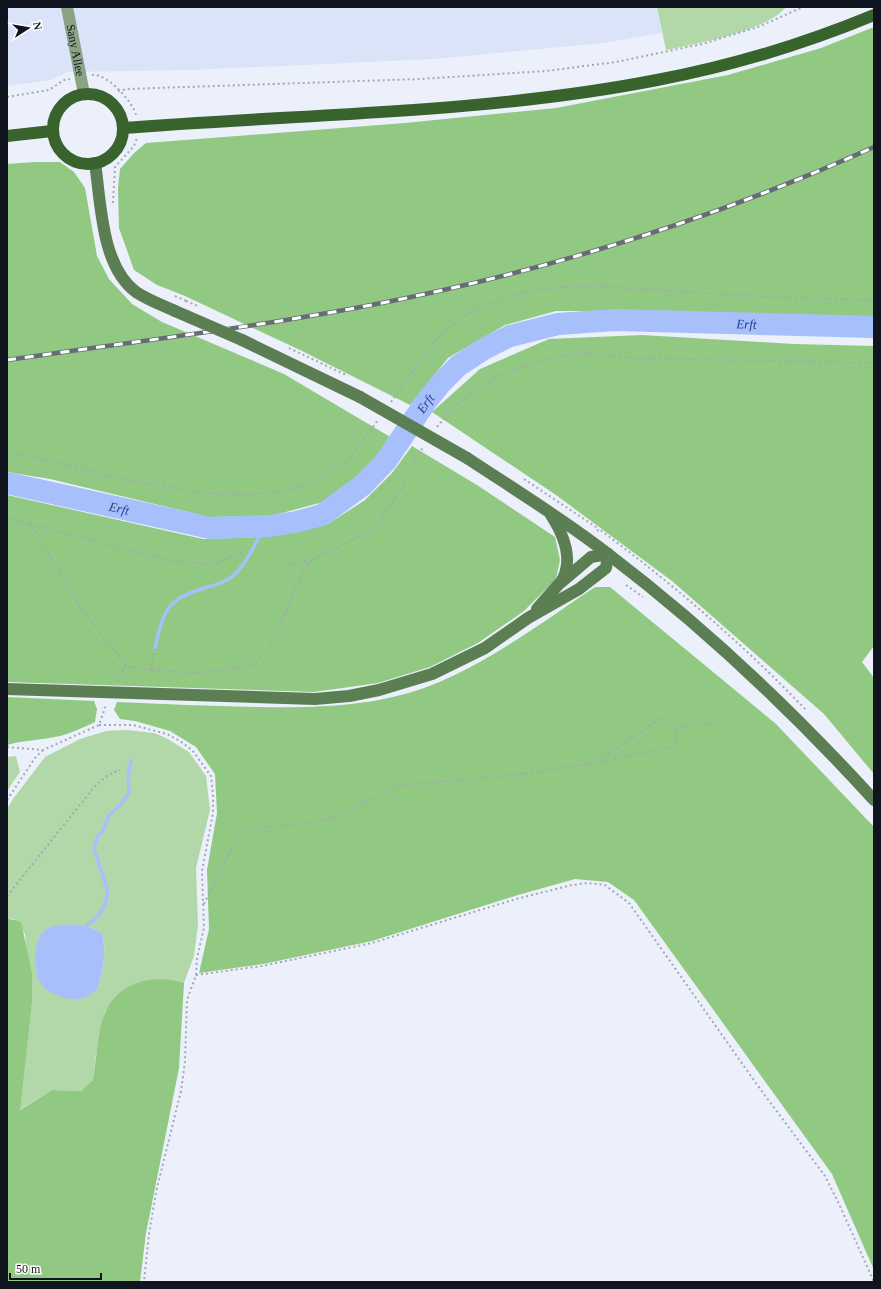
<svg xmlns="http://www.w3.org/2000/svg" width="881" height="1289" viewBox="0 0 881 1289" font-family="Georgia,serif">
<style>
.built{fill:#dae3f8}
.green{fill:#b2d8a9;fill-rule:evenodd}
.forest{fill:#91c983}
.water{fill:#a7c0fc}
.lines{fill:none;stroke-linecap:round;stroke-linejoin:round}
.stream{stroke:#a7c0fc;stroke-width:3.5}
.river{stroke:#a7c0fc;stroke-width:22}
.path{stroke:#a3a8b2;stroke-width:2;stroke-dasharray:2 3;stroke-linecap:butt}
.street{stroke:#8ba385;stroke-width:12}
.secondary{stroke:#5b7e52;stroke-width:12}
.primary{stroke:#38632d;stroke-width:12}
.rail-casing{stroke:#666b75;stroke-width:4.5}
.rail{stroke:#fff;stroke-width:3;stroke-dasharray:9;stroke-linecap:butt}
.path-bridge{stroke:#a3a8b2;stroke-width:2;stroke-dasharray:2 3;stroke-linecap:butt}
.secondary-bridge{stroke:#5b7e52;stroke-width:12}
.labels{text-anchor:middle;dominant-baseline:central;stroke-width:3;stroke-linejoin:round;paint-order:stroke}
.street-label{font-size:12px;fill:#10141e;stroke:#fff}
.water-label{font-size:13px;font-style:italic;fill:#243e92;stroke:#fff}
</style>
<rect width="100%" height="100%" fill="#ebf0fb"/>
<path class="built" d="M7 7H657L662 33 604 43 434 59 191 70 67 72 51 80 7 86Z"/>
<g class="green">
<path d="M657 7H786C769 30 695 44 666 50Z"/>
<path d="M127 730 154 733 166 738 189 752 206 776 210 810 196 868 198 925 194 956 184 983 176 981 105 1012 96 1054 93 1080 81 1091 52 1090 19 1110 32 1003V973L26 950 25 934 14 919 7 918V809L13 799 45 757 80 739 106 731ZM81 925 92 928 102 933C107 951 103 973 97 990L79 999 59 996Z"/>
<path d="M16 756 20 772 7 791V757Z"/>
</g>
<g class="forest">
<path d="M874 27V318L615 311H556L505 325 448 358 410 405 302 351 185 296 157 285 134 270 119 228 118 188 120 169 134 153 146 143 405 123 556 108 728 75 821 48Z"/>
<path d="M34 162H60L74 172 85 188 97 256 109 279 132 304 162 322 284 374 392 438 361 474 323 502 271 516 209 517 50 479 7 472V164Z"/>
<path d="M642 335 794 344 874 346V646L862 662 874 678V774L824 714 672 581 556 495 432 412 480 369 549 339Z"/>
<path d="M412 446 477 485 555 537 560 560 556 579 524 611 478 643 430 667 378 683 314 692 7 682V495L203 539 264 537 328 524 365 500 392 473Z"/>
<path d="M595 587H610L776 724 874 827V1270L832 1174 634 900 608 882 575 879 518 895 372 941 263 964 199 973 209 929 207 870 217 813 215 774 196 747 170 731 135 721 120 719 114 710 117 702C164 704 210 706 256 707 319 708 378 707 437 683 494 659 544 621 595 587Z"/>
<path d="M7 697 94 701 97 709 95 722C84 727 72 733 60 736 42 740 25 740 7 745Z"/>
<path d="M7 918 21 922 32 973V1003L20 1110 52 1090 81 1091 93 1080C96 1063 98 1026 106 1011 120 981 155 974 184 983L179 1068 146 1233 140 1282H7Z"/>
</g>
<path class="water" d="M81 925 92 928 102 933C107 951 103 973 97 990 92 993 84 999 78 999 66 1000 49 994 42 985 33 974 33 942 43 932 52 923 69 925 81 925Z"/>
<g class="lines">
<g class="stream">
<path d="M155 648C164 608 167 599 208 587 217 585 229 580 235 574 248 561 256 542 264 527"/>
<path d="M86 926 99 915 105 905 108 892 94 848 98 835 103 831 109 815 121 804 129 793 128 775 131 761"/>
</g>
<path class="river" id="s1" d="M7 483 210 528 270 526 296 522 322 515 363 485 386 461 425 403 441 383 458 366 484 349 510 336 558 324 615 320 874 327"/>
<g class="path">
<path d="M92 75C107 73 133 102 136 115"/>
<path d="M118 91 127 89 419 79 546 71 616 62 702 44 758 27 803 7"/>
<path d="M7 97 49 90 64 80 70 79"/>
<path d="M113 203 115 167 134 146 137 138"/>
<path d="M175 296 186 301"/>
<path d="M289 348 348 376"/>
<path d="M391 402C407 380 422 355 441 335 479 296 539 286 592 286L770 297 874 300"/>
<path d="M437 427 455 405 499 375 525 365 580 353 633 358 874 363"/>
<path d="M7 451 124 479 193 492 237 495 280 492 311 483 348 460 378 420"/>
<path d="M524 479 599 529"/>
<path d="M7 518 171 561 215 564 245 551"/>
<path d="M30 523 80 606 126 666 151 670 196 673 252 666 269 647 282 621 304 568 315 558"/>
<path d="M597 531 599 529C674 585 743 644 807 711"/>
<path d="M284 566 316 558 374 529 402 488 416 458 424 446"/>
<path d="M626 585 643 597"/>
<path d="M151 670 155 649"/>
<path d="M117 681 126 666"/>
<path d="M99 725H133L167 734 180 741 192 750 211 776 213 794V813L202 871 204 928 197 958 196 975 187 1000 185 1062 181 1091 156 1192 149 1234 144 1282"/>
<path d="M676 729 697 722 712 725 719 723"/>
<path d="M7 747 43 750 99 725 106 705"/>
<path d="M7 800 35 758 43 750"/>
<path d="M7 896 95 786 108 775 120 770"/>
<path d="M204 904 235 842 245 830 263 827 306 824 336 817 398 786 531 773 595 763 659 719C675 719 679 733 675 746L595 763"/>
<path d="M196 975 262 966 372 943 516 899 572 885 588 883 605 885 629 903 758 1086 825 1176 839 1204 874 1282"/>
</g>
<path class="street" id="s2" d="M67 7 84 94"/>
<g class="secondary">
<path d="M95 163C101 203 101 266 136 292 148 300 162 305 175 311"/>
<path d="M242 340 360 397"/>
<path d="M467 458C514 489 563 519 608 554 704 627 792 710 874 800"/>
<path d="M551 515C564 535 574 561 561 582"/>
<path d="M537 609 558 585 591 557 608 554"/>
<path d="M7 689 315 699 349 696 379 690 432 674 485 648 528 618 579 589 606 568 608 554"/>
</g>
<g class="primary">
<circle cx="88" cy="129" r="35"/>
<path d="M123 128C299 114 483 114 657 80 731 66 804 44 874 15"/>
<path d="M7 136 52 131"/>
</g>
<g class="rail-casing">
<path id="rail" d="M7 360C151 339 296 323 439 291 588 258 734 210 874 147"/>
</g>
<use href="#rail" class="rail"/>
<path class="path-bridge" d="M186 301 198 306"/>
<g class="secondary-bridge">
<path d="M175 311 242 340"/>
<path d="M360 397 467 458"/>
</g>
</g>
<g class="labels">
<g class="street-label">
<text stroke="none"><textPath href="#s2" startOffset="44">Sany Allee</textPath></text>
</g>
<g class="water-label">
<text stroke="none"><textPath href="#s1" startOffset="823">Erft</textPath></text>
<text stroke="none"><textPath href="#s1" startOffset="475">Erft</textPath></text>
<text stroke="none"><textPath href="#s1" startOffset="115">Erft</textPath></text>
</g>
</g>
<rect width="881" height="1289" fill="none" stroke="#10141e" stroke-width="16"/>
<g transform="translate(28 28) rotate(78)" stroke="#ffffff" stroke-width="3" paint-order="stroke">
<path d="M0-3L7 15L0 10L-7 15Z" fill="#10141e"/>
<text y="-6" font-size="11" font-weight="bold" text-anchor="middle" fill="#10141e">N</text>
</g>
<path d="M10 1273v6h91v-6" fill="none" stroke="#10141e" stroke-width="2"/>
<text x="16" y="1273" font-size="12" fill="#10141e" stroke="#ffffff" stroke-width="3" paint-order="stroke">50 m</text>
</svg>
